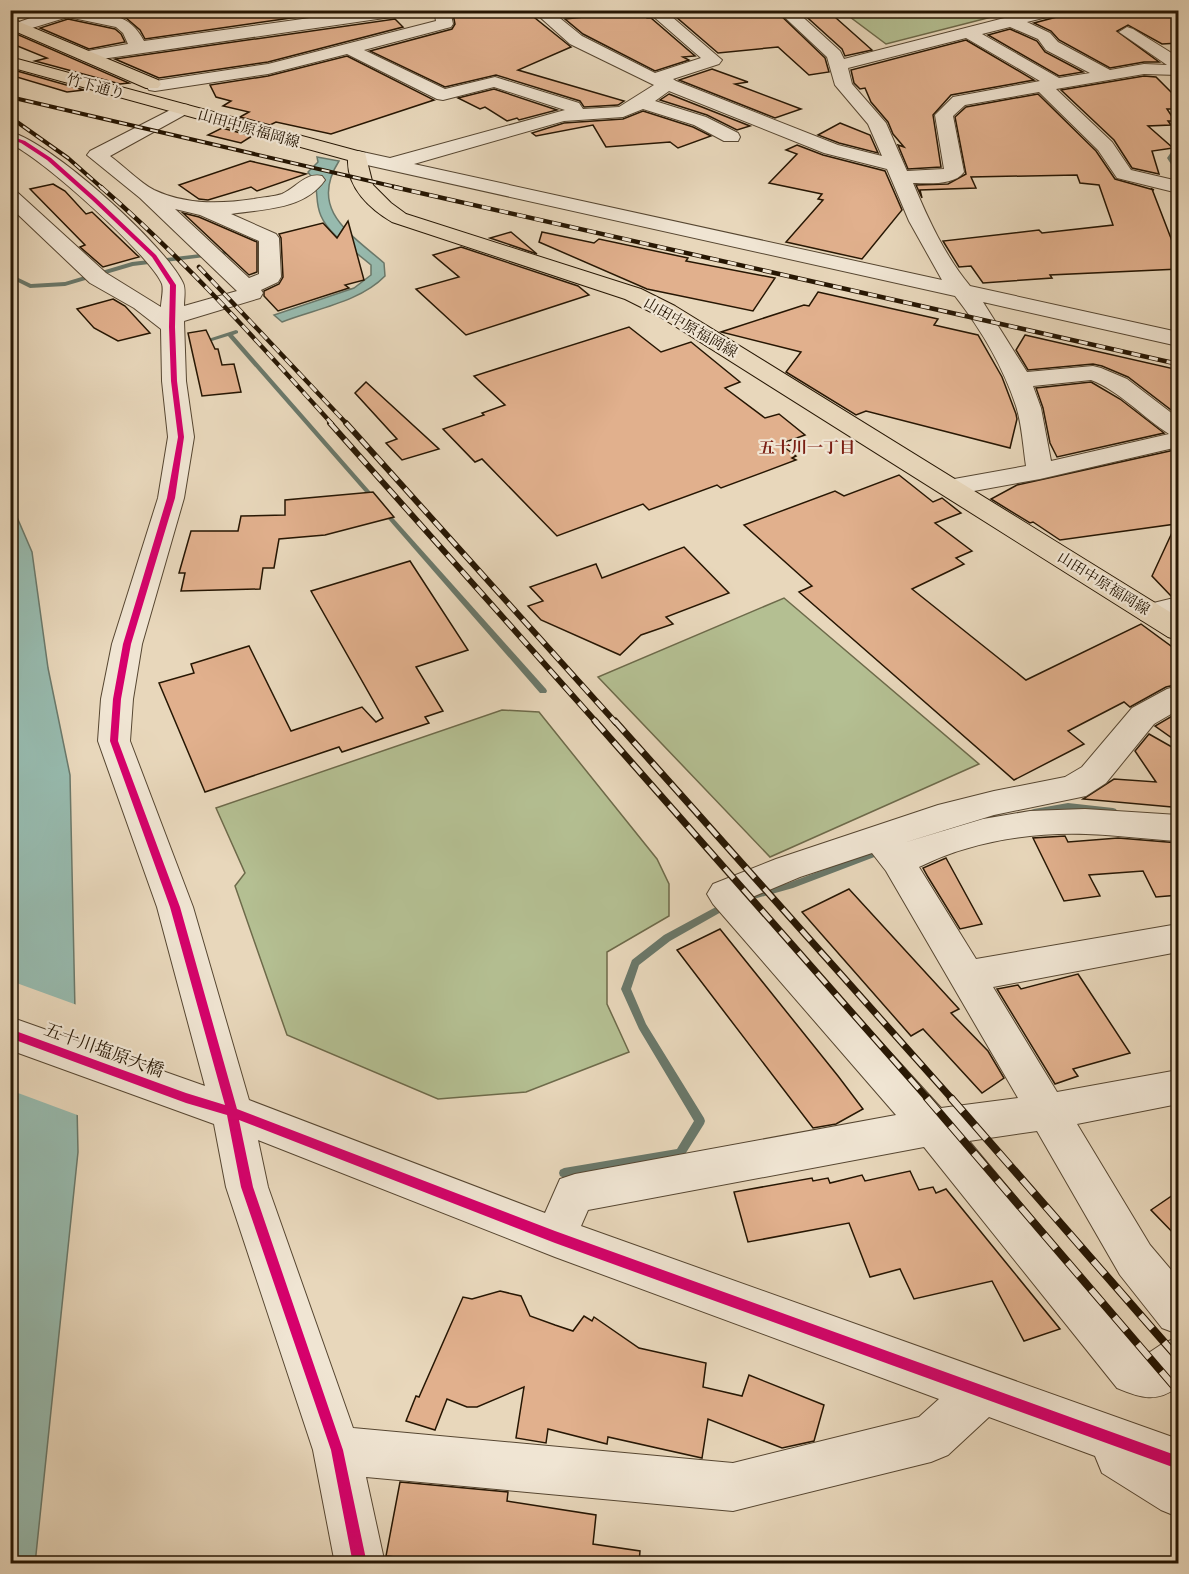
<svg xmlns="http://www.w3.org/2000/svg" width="1189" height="1574" viewBox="0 0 1189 1574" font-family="'Libre Caslon Text','Noto Serif JP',serif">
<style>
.green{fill:#b4bf92;stroke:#6d6a4a;stroke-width:1.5}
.water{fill:#97baae;stroke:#6a786a;stroke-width:1.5}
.pier{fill:#e8d7bb}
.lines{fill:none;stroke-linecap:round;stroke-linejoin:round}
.stream{fill:#6a786a;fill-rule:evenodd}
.building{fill:#e1b08d;stroke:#261603;stroke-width:1.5}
.minor-casing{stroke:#564631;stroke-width:2}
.major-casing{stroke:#261603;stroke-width:2}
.minor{fill:#f0e5d3;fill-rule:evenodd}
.major{fill:#e8d7bb;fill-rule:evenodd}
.rail-far4-casing{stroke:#261603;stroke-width:4}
.rail-far3-casing{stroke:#261603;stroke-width:4.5}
.rail-far2-casing{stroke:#261603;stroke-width:6}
.rail-far1-casing{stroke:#261603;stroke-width:7}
.rail-casing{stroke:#261603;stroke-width:8}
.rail-far4{stroke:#f0e5d3;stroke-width:2;stroke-dasharray:8;stroke-linecap:butt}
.rail-far3{stroke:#f0e5d3;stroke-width:3;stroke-dasharray:9;stroke-linecap:butt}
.rail-far2{stroke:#f0e5d3;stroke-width:4;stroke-dasharray:11;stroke-linecap:butt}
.rail-far1{stroke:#f0e5d3;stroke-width:4.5;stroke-dasharray:14;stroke-linecap:butt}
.rail{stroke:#f0e5d3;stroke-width:6;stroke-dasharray:18;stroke-linecap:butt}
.cycleway-casing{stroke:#f0e5d3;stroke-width:4}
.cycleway{fill:#d6006c;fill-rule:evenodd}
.labels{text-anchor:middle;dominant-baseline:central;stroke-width:4.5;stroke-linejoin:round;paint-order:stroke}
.far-street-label{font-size:15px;fill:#261603;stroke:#f0e5d3}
.far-neighbourhood-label{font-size:16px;font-weight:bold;fill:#7a1f14;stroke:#f0e5d3}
.street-label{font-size:18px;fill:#261603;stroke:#f0e5d3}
</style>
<rect width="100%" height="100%" fill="#e8d7bb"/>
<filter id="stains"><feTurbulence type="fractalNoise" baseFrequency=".00333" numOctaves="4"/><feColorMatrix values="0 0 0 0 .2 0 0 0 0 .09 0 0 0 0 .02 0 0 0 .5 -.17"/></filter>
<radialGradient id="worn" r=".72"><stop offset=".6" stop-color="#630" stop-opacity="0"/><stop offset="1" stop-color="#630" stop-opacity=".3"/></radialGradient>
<g class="green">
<path d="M842 11H1015L886 44Z"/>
<path d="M784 598 979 764 770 857 598 677Z"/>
<path d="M502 710 539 712 657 859 669 884V916L607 952V1004L629 1052 526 1092 438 1099 287 1035 235 886 245 873 216 808Z"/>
</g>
<g class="water">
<path d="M317 157 339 161C308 210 351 234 384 263L385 276C360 302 315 309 282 322L274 315 354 288 371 275V265C355 251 329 235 321 216 313 197 322 191 308 172L318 162Z"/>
<path d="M10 501 32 552 48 668 70 775 78 1152 35 1564 10 1563Z"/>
</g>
<path class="pier" d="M11 981 77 1005 80 1116 10 1090Z"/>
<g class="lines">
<g class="stream">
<path d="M1176 145H1178V149L1171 158 1178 168V172H1176L1167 158Z"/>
<path d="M235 250 237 251V253L133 266 65 286 30 288 10 278V274L31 284 65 282 132 262Z"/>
<path d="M236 330 238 331V333L233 335 376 498V500H372L228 336 202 344 199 342Z"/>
<path d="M384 509 386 510 546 689 547 691 546 693H540L382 512V510Z"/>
<path d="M1068 803 1113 808 1116 809 1117 811 1116 813 1113 814 1068 809 1034 815 1031 814 1030 812 1031 810 1034 809Z"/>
<path d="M882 848 885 849 886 851 885 853 793 888 750 900 747 899 746 897 747 895 788 883Z"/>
<path d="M727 901 730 903 731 905 730 907 670 941 639 965 631 989 646 1024 704 1118 705 1121 704 1124 684 1156 680 1158 564 1178 560 1176 559 1173 560 1170 564 1168 677 1149 694 1121 639 1029 621 989 632 960 664 935Z"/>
</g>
</g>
<g class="building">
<path d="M96 10H347L145 39 140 30 126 18Z"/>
<path d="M478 10H525L571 47 518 70 624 101 618 105 584 107 580 101 496 75 445 87 370 51 452 29 455 24 453 14Z"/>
<path d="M744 10H775L825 58 829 72 809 75 778 47 718 53 675 16Z"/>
<path d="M799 10H836V18L872 50 845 56 842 49Z"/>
<path d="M1179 10V43L1162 44 1128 25 1117 31 1159 62H1144L1110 68 1059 40 1051 31 1034 23 1064 15 1067 11Z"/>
<path d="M641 11 647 18H651L695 56 683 57 689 60 655 71 583 34 565 19Z"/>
<path d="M68 19 115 29 121 34 125 42 89 49 40 28Z"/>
<path d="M395 19 403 27 268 62 159 78 115 59Z"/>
<path d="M1010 29 1037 41 1045 52 1083 72 1059 76 988 35Z"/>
<path d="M10 33 12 32 129 83 120 84 35 61 47 58 10 43Z"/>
<path d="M966 40 1034 80 951 95 933 115 941 167 908 169 898 145 904 147 893 134 888 122 871 102 865 88 860 89 854 83 851 70Z"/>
<path d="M347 56 434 100 331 134 276 122 270 125 240 117 249 112 223 106 231 101 216 97 210 85 268 76Z"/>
<path d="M10 69 84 90 67 92 10 75Z"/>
<path d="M712 69 748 82 735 84 801 109 775 118 679 80Z"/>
<path d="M1144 76 1156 77 1179 100V109H1167L1175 121H1168L1171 125 1148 126 1173 148 1152 151 1159 174 1132 168 1114 140 1061 90Z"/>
<path d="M494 89 557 110 519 120 517 118 507 121 485 107 480 109 458 98Z"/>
<path d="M669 94 750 126 737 130 707 115 660 100Z"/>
<path d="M1038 94 1096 151 1115 179 1154 190 1152 189 1179 259V269L1050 275 1052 278 983 283 971 266 959 267 943 241 1039 230 1042 233 1113 225 1099 185 1080 183 1077 175 971 177 976 188 920 190 922 198 916 185 948 184 966 174 955 117 966 107Z"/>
<path d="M643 111 693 127 711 136 678 148 670 142 606 147 593 125 536 136 532 133 564 123 623 119Z"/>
<path d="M840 123 870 135 878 153 839 143 818 135Z"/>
<path d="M222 128 252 136 241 143 208 135Z"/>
<path d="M797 145 823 155 885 171 902 210 862 259 786 242 823 200 818 199 822 194 769 183 797 154 786 150Z"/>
<path d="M250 161 306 174 257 191 251 187 208 200 199 199 179 185Z"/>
<path d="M53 184 65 191 86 214 92 212 139 257 103 267 80 247 85 245 30 189Z"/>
<path d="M183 213 199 217 257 242V272L249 275Z"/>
<path d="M348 221 364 280 345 285 349 288 278 311 264 296V291L279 284 283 277 281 238 279 234 323 223 337 238Z"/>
<path d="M511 232 537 254 490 238Z"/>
<path d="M542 232 594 243 599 239 688 258 686 261 775 278 753 311 647 289 539 242Z"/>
<path d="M461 247 578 286 589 295 466 335 416 289 459 277 433 255Z"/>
<path d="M818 292 938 319 934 325 978 335 1002 377 1016 414 1017 419 1010 448 866 411 856 415 786 372 801 352 721 332 804 305 809 306Z"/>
<path d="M113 299 125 306 150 333 118 341 94 328 77 309Z"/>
<path d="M629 327 661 352 691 342 740 382 725 388 765 418 779 414 805 435 780 444 796 456 792 458 796 460 721 488 717 485 649 510 643 504 557 536 482 459 475 462 443 429 484 415 482 413 505 405 474 376Z"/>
<path d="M206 330 215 349H218L222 365 234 364 241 392 202 396 188 333Z"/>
<path d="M1025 335 1179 370V416L1128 377 1102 366 1093 364 1028 370 1016 350Z"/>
<path d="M366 382 439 449 402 460 386 443 397 439 355 393Z"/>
<path d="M1091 382 1120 399 1164 433 1057 457 1050 443 1043 408 1036 388Z"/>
<path d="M1179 449V595L1171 596 1152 576 1176 524 1060 540 1033 522 1030 523 991 499 1017 485Z"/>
<path d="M899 475 933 502 942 498 961 513 935 523 972 551 956 558 964 564 912 589 1026 680 1141 624 1179 652V684L1166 687 1130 707 1124 702 1068 731 1084 744 1014 780 799 592 812 586 744 525 835 491 844 496Z"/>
<path d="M373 492 394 517 325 535 279 539 274 568H263L260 589 181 591 185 573H179L191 531H238L241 516 285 515V500Z"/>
<path d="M684 547 729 593 666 617 673 624 641 635 620 655 541 620 528 606 543 601 530 587 596 564 602 578Z"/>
<path d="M410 561 468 650 416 667 443 711 425 717 429 723 342 752 339 747 205 792 159 683 194 673 191 664 249 646 291 731 362 707 376 722 383 718 311 591Z"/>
<path d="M1179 712V743L1155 726Z"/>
<path d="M1149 734 1179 751V813L1172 807 1083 799 1114 779 1156 782 1135 751Z"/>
<path d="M1065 836 1068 842 1118 838 1179 843V895L1156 897 1143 871 1089 875 1100 896 1064 901 1033 838Z"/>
<path d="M946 858 982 924 960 929 928 877 923 868Z"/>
<path d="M849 889 959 1009 951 1013 988 1051 1004 1078 982 1093 923 1029 911 1036 802 912Z"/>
<path d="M720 929 838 1076 863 1109 836 1124 813 1128 677 950Z"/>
<path d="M1078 974 1130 1053 1073 1069 1078 1076 1055 1084 997 989 1018 985 1021 989Z"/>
<path d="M910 1171 919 1190 933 1187 936 1193 946 1189 1060 1329 1024 1341 992 1281 914 1299 900 1269 870 1277 849 1223 748 1242 734 1192 812 1178 813 1181 828 1178 830 1183 862 1175 865 1181Z"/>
<path d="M1179 1191V1239L1151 1210Z"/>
<path d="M500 1291 521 1296 530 1316 555 1325 573 1331 584 1316 592 1321 594 1317 639 1348 706 1363 703 1387 742 1396 749 1375 824 1405 814 1441 782 1448 708 1419 702 1458 608 1437 607 1444 548 1429 546 1443 516 1438 524 1387 477 1407H467L447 1399 435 1430 406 1421 416 1396 419 1397 463 1297 472 1299Z"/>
<path d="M400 1482 508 1492 507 1501 596 1515 593 1544 640 1551 639 1563H412L413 1559 386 1556Z"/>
</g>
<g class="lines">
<g class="minor-casing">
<g id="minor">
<path d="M83 10C110 17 129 12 144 41L367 10H413L405 15 88 61 82 60 80 56 82 52 128 44 123 33 116 27 68 17 19 32 11 27 13 24 54 10Z"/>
<path d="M434 10H450L453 24 451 27 364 50 445 89 495 77 579 103 583 109 619 107 654 85 570 44 532 10H550L582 36 655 73 701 58 646 10H664L722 60 719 64 673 79 676 81 838 145 882 156 868 124 835 85 827 57 777 10H795L840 51 844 59 1036 10H1065L1063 13 1027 22 1050 33 1058 42 1110 70 1144 64 1167 65 1119 32 1127 27 1133 29 1178 57V75L1144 74 1056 89 1112 142 1131 170 1178 181V193L1117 178 1098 150 1039 92 965 105 953 116 964 172C954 186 927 183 913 183 928 219 945 256 970 286L1178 332V346L983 302 1027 372 1093 366 1101 368 1127 379 1178 418V447L1040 479 952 495 943 493 939 487 943 481 1026 466C1023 446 1022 425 1016 406 1003 366 980 328 955 296L358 163 351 161 348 157 351 153 358 151 390 158 565 110 494 87 443 100 437 99 347 54 268 74 155 91 149 90 146 86 149 82 155 81 268 64 436 21ZM1010 27 1038 39 1046 50 1090 73 1059 78 982 34ZM966 38 1040 81 953 97 935 115 944 169 907 171 886 123 852 84 848 68ZM669 91 824 153 887 169 909 221 942 280 414 164 564 121 623 117 643 109 694 125 724 141H738L740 137 738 133 706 117 655 101ZM1091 380C1118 390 1144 418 1169 434L1051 461 1041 408 1033 386Z"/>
<path d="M182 104 188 105 191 109 188 113 110 156C124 166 139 182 154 190 186 205 220 204 254 199 263 197 273 197 282 194 296 188 306 172 322 176L325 180C304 210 263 209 231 214L276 234 279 238 281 277 278 282 261 290 263 293 260 298 184 321 186 381 194 437 184 498 142 644 133 699 130 741 193 907 249 1100 545 1213 560 1179 575 1174 896 1115 713 904 707 894 713 884 776 859 938 805 994 791 1065 777 1082 767 1132 708 1167 689 1178 686V710L1154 724 1106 783 1086 796 994 815 903 843 983 819 1030 811 1085 809 1178 815V841C1147 839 1117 835 1086 834 1030 832 969 842 919 867L976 959 1178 924V952L993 987 1057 1092 1178 1070V1104L1077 1124 1150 1245 1178 1278V1334L1162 1328 1120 1275 1037 1131 969 1141 1145 1351 1150 1352 1162 1344 1178 1337V1387C1156 1403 1141 1398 1117 1388L924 1147 588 1210 581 1226 1178 1439V1517L1161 1510 1102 1473 1095 1456 989 1417 948 1455 931 1462 733 1511 366 1477 385 1564H335L313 1450 226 1187 214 1124 10 1050V1017L205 1086 157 907 98 741 101 699 112 644 158 498 168 437 162 381 161 329 134 308 90 283 10 207V190L17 192 106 273 161 307C161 301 164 290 162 284 152 257 38 154 10 144V132C50 141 166 246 183 283 186 289 184 299 184 306L237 291 140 198 87 155 90 151ZM175 209 200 215 259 241V274L249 278ZM872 853 886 871 1018 1098 941 1108 750 898 800 877ZM258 1140 555 1257 939 1399 919 1417 733 1463 353 1428 268 1187Z"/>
<path d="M1178 597V615L1151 622 1141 620 1136 613 1141 606Z"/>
</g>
</g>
<g class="major-casing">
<g id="major">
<path d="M10 18 158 80 161 84 158 88H146L10 29Z"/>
<path d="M10 57 365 153 373 185 391 203 406 214 641 289 675 306 1178 617V640L1168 637 659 316 625 299 392 222C370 209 347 188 348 160L10 67Z"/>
</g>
</g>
<use href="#minor" class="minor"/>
<use href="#major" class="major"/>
<g class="rail-far4-casing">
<g id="rail-far4">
<path d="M10 97 400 188"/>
<path d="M10 117 68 158 102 188"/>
</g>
</g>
<g class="rail-far3-casing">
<g id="rail-far3">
<path d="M101 187C184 259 258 342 332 424"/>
<path d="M394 187 1178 364"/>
<path d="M199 267 347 424"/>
</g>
</g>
<g class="rail-far2-casing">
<g id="rail-far2">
<path d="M330 423 597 723"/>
<path d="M346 423 616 723"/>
</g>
</g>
<g class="rail-far1-casing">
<g id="rail-far1">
<path d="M595 721 928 1099"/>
<path d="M615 721 952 1099"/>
</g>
</g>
<g class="rail-casing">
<g id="rail">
<path d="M927 1098 1178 1391"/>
<path d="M951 1098 1178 1358"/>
</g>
</g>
<use href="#rail-far4" class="rail-far4"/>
<use href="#rail-far3" class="rail-far3"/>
<use href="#rail-far2" class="rail-far2"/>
<use href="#rail-far1" class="rail-far1"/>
<use href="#rail" class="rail"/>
<g class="cycleway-casing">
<path id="cycleway" d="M10 136 25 141 51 158 96 198 156 255 176 285 175 327 177 381 184 437 175 498 131 644 121 699 118 741 180 907 237 1109 555 1231 1178 1456V1469L555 1243 239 1120 253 1187 343 1450 367 1564H353L331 1450 241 1187 227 1115 186 1103 10 1038V1029L186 1093 225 1105 170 907 110 741 113 699 123 644 167 498 178 437 171 381 169 327 170 285 152 257 92 200 47 160 21 143 10 139Z"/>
</g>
<use href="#cycleway" class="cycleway"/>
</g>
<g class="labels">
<g class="far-street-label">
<text transform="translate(96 86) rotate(15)">竹下通り</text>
<text transform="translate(249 128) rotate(16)">山田中原福岡線</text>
<text transform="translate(691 327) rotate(30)">山田中原福岡線</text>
<text transform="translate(1104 583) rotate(32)">山田中原福岡線</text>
</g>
<g class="far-neighbourhood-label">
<text x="807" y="447">五十川一丁目</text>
</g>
<g class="street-label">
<text transform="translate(104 1050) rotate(20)">五十川塩原大橋</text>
</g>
</g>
<rect width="1189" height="1574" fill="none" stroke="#e8d7bb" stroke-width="36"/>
<rect x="12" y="12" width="1165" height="1550" fill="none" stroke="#261603" stroke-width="3"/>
<rect x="18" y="18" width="1153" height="1538" fill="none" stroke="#261603" stroke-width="1.5"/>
<rect width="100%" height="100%" filter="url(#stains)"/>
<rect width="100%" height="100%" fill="url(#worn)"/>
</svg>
